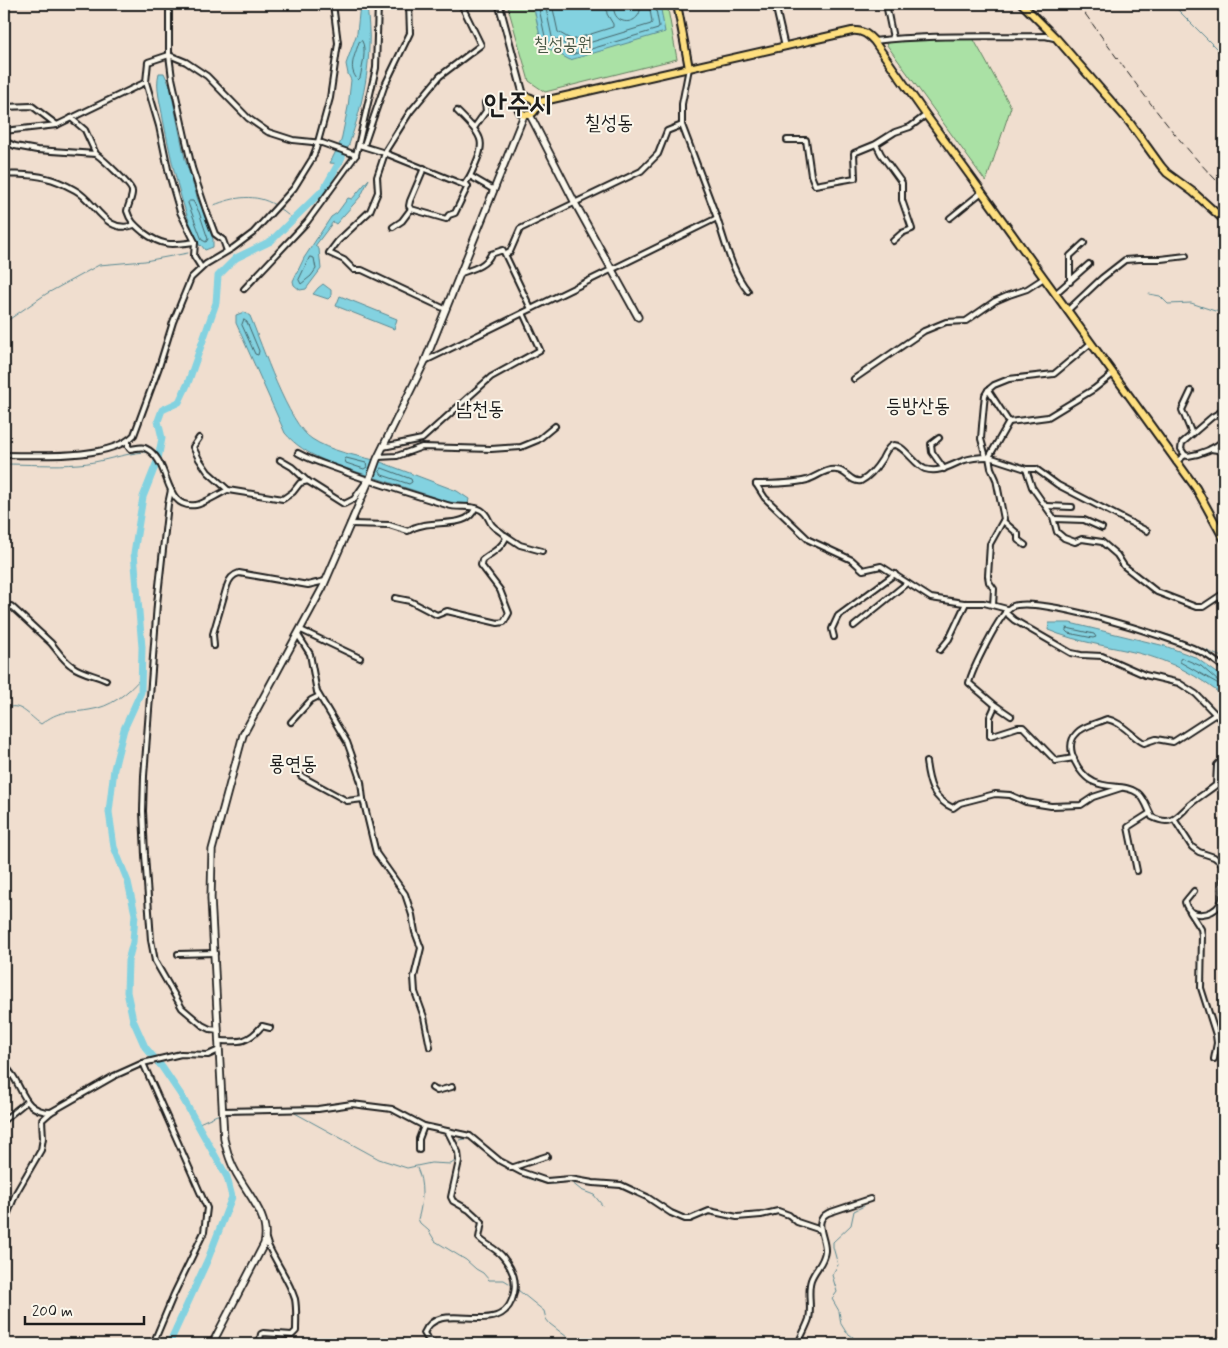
<svg xmlns="http://www.w3.org/2000/svg" width="1228" height="1348" viewBox="0 0 1228 1348" font-family="Mynerve,'Poor Story',sans-serif">
<style>
.green{fill:#aae1a5;stroke:#637e60}
.water{fill:#83d2e0;stroke:#5a8992}
.lines{fill:none;stroke-linecap:round;stroke-linejoin:round}
.shore{stroke:#45656a;stroke-width:1}
.stream{stroke:#5a8992;stroke-width:1}
.river{stroke:#83d2e0;stroke-width:7}
.minor-casing{stroke:#1c1c1c;stroke-width:8}
.tertiary-casing{stroke:#1c1c1c;stroke-width:9}
.secondary-casing{stroke:#1c1c1c;stroke-width:9}
.primary-casing{stroke:#1c1c1c;stroke-width:10}
.minor{stroke:#fbf7ec;stroke-width:4}
.tertiary{stroke:#fbf7ec;stroke-width:5}
.secondary{stroke:#fbf7ec;stroke-width:5.5}
.primary{stroke:#fedf80;stroke-width:6}
.rail{stroke:#1c1c1c;stroke-width:1;stroke-dasharray:8 4;stroke-linecap:butt}
.labels{text-anchor:middle;dominant-baseline:central;stroke-width:4;stroke-linejoin:round;paint-order:stroke}
.park-label{font-size:18px;fill:#475745;stroke:#fbf7ec}
.quarter-label{font-size:20px;fill:#1c1c1c;stroke:#fbf7ec}
.town-label{font-size:28px;font-weight:bold;fill:#1c1c1c;stroke:#fbf7ec}
</style>
<rect width="100%" height="100%" fill="#f0decf"/>
<filter id="ink" filterUnits="userSpaceOnUse"><feTurbulence type="fractalNoise" baseFrequency=".02" numOctaves="2"/><feDisplacementMap in="SourceGraphic" scale="10" xChannelSelector="R" yChannelSelector="G"/><feConvolveMatrix kernelMatrix="1 2 1 2 8 2 1 2 1" color-interpolation-filters="sRGB"/></filter>
<g filter="url(#ink)">
<g class="green">
<path d="M507 4H667L677 59 545 92 529 81Z"/>
<path d="M973 38 1011 107 986 182 884 41Z"/>
</g>
<g class="water">
<path d="M360 4H367C368 18 370 32 369 47 368 86 356 127 342 164L330 163 341 141 348 107 351 80 348 74 346 64 357 33Z"/>
<path d="M533 4H640L642 5 644 4H660L665 32 570 60 542 45Z"/>
<path d="M159 73H164L170 86 185 159 198 200 205 214 204 215 213 239V247L205 250 201 245 200 246C180 206 172 162 163 119 161 105 155 87 159 73Z"/>
<path d="M369 179 361 196 336 224 333 222 315 246 319 249 321 269 306 289 300 290 294 285 293 281 304 258 331 217 337 213 348 198 352 199Z"/>
<path d="M323 284 331 290V296L328 299 313 294 318 288Z"/>
<path d="M340 296 397 319 394 329 336 306Z"/>
<path d="M244 312 250 316C262 345 288 424 312 439 330 451 354 455 374 460L369 476C338 465 306 458 285 433L236 323V315Z"/>
<path d="M378 461 457 491 469 499 468 504 449 502 373 477Z"/>
<path d="M1049 623H1070L1165 646 1195 657 1224 678V697C1199 676 1171 661 1138 653 1108 646 1077 642 1048 630Z"/>
</g>
<g class="lines">
<g class="shore">
<path d="M538 4 546 41 571 55 658 29 659 26 655 4"/>
<path d="M545 4 552 37 572 48 651 24 652 22 649 4"/>
<path d="M552 4 558 32 572 40 613 27V24L607 14 606 4"/>
<path d="M614 4C610 28 644 27 640 4"/>
<path d="M362 41C367 49 362 68 360 78L358 80C347 68 355 56 359 42Z"/>
<path d="M190 201H193L199 212 208 239 206 242 202 240 188 203Z"/>
<path d="M310 257 314 258 316 269 311 276 301 284 299 280Z"/>
<path d="M244 320 247 322 259 351 258 355 255 354 242 325Z"/>
<path d="M346 458 366 463 367 467 364 469 346 463 345 460Z"/>
<path d="M382 468 411 479 412 482 409 484 382 475 380 472Z"/>
<path d="M1067 628 1094 634 1096 637 1093 638 1068 633 1066 631Z"/>
<path d="M1224 681H1218L1201 666 1182 658 1180 659V662L1217 683 1224 690"/>
</g>
<g class="stream">
<path d="M1172 4 1224 56"/>
<path d="M214 205C235 197 255 193 275 205"/>
<path d="M279 208 293 219"/>
<path d="M1149 294 1160 296 1168 304 1191 303 1215 311 1224 312"/>
<path d="M4 323 46 294 99 265 145 261 188 253"/>
<path d="M153 451 160 450"/>
<path d="M4 464C28 464 53 466 78 464 101 463 123 453 146 452"/>
<path d="M1007 606 1016 602 1043 604"/>
<path d="M1139 627 1172 636 1224 658"/>
<path d="M4 710C18 699 30 717 41 724 61 709 65 714 89 710 111 707 127 694 141 678"/>
<path d="M226 1114 293 1112 379 1159 407 1168 431 1163 451 1164 455 1161 456 1152"/>
<path d="M197 1124 217 1115H222"/>
<path d="M456 1145 460 1140 470 1138"/>
<path d="M482 1148C500 1166 523 1179 548 1184 556 1185 563 1181 571 1182L581 1190 594 1195 602 1205"/>
<path d="M417 1168C424 1182 423 1204 418 1219L420 1223 429 1231 435 1241 466 1260 476 1269 483 1273 489 1280H504L512 1285"/>
<path d="M518 1290 544 1311 546 1319 550 1324 567 1337 571 1339 573 1344"/>
<path d="M750 1342 757 1344"/>
<path d="M855 1344 853 1337 846 1332 841 1324 839 1311 832 1299 837 1292 832 1275 838 1265 833 1247V1242L851 1225 854 1211 864 1206"/>
</g>
<path class="river" d="M169 1344 208 1259 232 1197 227 1177 181 1095 162 1067 145 1047 133 1020 127 992 128 961 133 942 135 914 128 882 114 847 109 812 114 769 124 729 141 692 142 647 134 553 143 497 158 459 162 438 158 421 162 410 179 402 188 383 216 303 218 276 236 258 271 241 324 189 342 157"/>
<g class="minor-casing">
<g id="minor">
<path d="M169 4V55L172 78 192 168 206 210 215 234 223 240 227 251"/>
<path d="M775 4 785 47"/>
<path d="M886 4 893 38"/>
<path d="M874 41C931 34 988 37 1045 36L1054 38"/>
<path d="M146 82 159 126 169 174 180 212 195 242 194 256 201 267"/>
<path d="M4 107 32 106 57 125"/>
<path d="M457 111C485 139 487 140 470 176"/>
<path d="M682 125V104L689 68"/>
<path d="M474 128 486 111 485 103"/>
<path d="M4 131 57 125 146 82 148 62 169 55 186 62 207 76 248 118 268 132 293 140 322 143 356 155"/>
<path d="M787 140H806L811 175 815 185 855 178 854 153 876 144 895 132 910 127 926 115"/>
<path d="M4 141 15 146 37 150 96 154 85 130 71 118"/>
<path d="M876 144 881 154 902 183V200L912 229 902 233 893 241"/>
<path d="M359 145 385 153 464 185 470 176 494 190"/>
<path d="M364 145 384 87 410 33 409 4"/>
<path d="M96 154C103 159 131 185 132 191 133 196 128 205 127 211 130 221 135 225 143 232 163 247 172 245 195 242"/>
<path d="M4 174C18 175 33 174 46 178 56 180 66 185 75 190 96 201 105 235 134 225"/>
<path d="M411 209 446 219 449 215 455 213 468 186 464 185"/>
<path d="M717 218C725 242 732 272 748 291"/>
<path d="M950 218 982 192"/>
<path d="M393 227 402 221 411 209 409 206 410 201 424 168"/>
<path d="M461 273C473 269 486 266 491 254L503 250 531 309"/>
<path d="M1070 282V256L1084 243"/>
<path d="M244 289 307 222 356 155 376 68 378 4"/>
<path d="M1055 294 1089 264"/>
<path d="M445 309 362 270H354L344 260 329 253 338 241 370 211 378 192 377 177 386 150 410 112 440 76 481 45 461 4"/>
<path d="M1067 311 1102 278 1125 260 1139 259H1161L1186 256"/>
<path d="M425 361 717 218 682 125 667 131 658 154 641 171 520 229 510 252 506 254"/>
<path d="M854 379 924 331 946 322 966 321 995 301 1009 295 1027 289 1044 278"/>
<path d="M988 390 1009 422"/>
<path d="M1191 391 1182 410 1192 434"/>
<path d="M1009 422 1048 417 1094 389 1113 374"/>
<path d="M199 438 193 447 199 459 208 472 228 490 283 499 293 492 300 483 308 481"/>
<path d="M939 438 931 444 932 452 944 469"/>
<path d="M128 441V446L130 449C135 449 140 446 145 448 172 460 162 510 196 505 203 504 220 493 228 490"/>
<path d="M383 447 422 439 491 377 540 350 523 313"/>
<path d="M1211 449 1224 451"/>
<path d="M298 453C314 462 331 466 348 473 381 485 414 495 447 505 459 509 470 504 481 510 488 514 488 520 492 525 497 531 503 531 506 538 501 549 491 553 482 560L481 565 500 590 509 613 504 622 498 623 447 611 437 615 410 601 395 598"/>
<path d="M4 455C36 455 110 460 134 435L159 367 173 322 191 278 206 264 233 248 253 233 294 188 312 159 316 149 330 98 338 43 333 4"/>
<path d="M1185 455 1188 456C1201 454 1214 449 1224 440"/>
<path d="M378 457 397 456 422 447 491 449 521 447 538 440 555 426"/>
<path d="M986 457 981 439 982 426 984 404 985 395 988 390 994 385 1009 379 1054 374 1091 343"/>
<path d="M280 460 292 467 306 480 344 504 354 499 366 482"/>
<path d="M1176 462 1185 455 1181 449 1182 443 1212 417 1224 410"/>
<path d="M1026 469 1032 487 1053 517 1057 532 1064 538 1075 542 1082 539 1102 542 1117 555 1124 566 1157 592 1196 607H1203L1224 593"/>
<path d="M756 484C773 484 791 484 807 480 817 477 826 468 837 470 847 471 851 483 861 481 869 477 877 467 882 459 884 455 887 448 891 446 901 440 914 465 925 469 939 473 949 466 962 461 970 458 980 457 989 457L1009 422"/>
<path d="M756 484 765 498 809 540 852 560 863 570 881 566 931 598 964 603H984L1007 609"/>
<path d="M171 490 168 504 157 604 144 776 143 811 145 855 151 940 155 961 182 1008 202 1025 210 1029 218 1030"/>
<path d="M1046 506 1072 507"/>
<path d="M1054 519 1084 520 1102 528"/>
<path d="M1003 521 1018 534V540L1025 545"/>
<path d="M350 524 389 525 408 531C427 517 468 531 475 508"/>
<path d="M505 535 520 545 542 551"/>
<path d="M993 605 994 589 989 582 988 576 990 544 1004 519 996 479 991 468 989 457 1026 469H1036L1058 485 1147 531"/>
<path d="M4 608 11 606 51 643C58 651 63 660 72 666 81 673 95 675 106 680"/>
<path d="M1005 612 1014 620 1071 653 1081 655 1102 656 1145 675 1179 683 1196 694 1224 723"/>
<path d="M854 626 907 583"/>
<path d="M301 630 360 658"/>
<path d="M298 635 310 654 317 692 347 742 351 753 361 782 363 799 376 853 405 894 412 915 415 932 421 948 414 977 415 992 424 1017 430 1047"/>
<path d="M834 637 832 629 838 616 895 574"/>
<path d="M214 646 213 634 227 586C229 579 232 575 239 573L308 585 325 581"/>
<path d="M940 650 949 639 966 603"/>
<path d="M995 706 990 717V736L1018 727H1023L1056 761 1074 758"/>
<path d="M1216 714 1173 742 1156 739 1144 743C1131 736 1122 722 1107 719 1098 723 1082 726 1076 734 1063 747 1079 776 1094 782 1108 789 1125 784 1138 793 1145 798 1148 810 1152 817 1174 828 1178 814 1193 802 1200 796 1209 791 1216 785L1217 765 1224 758"/>
<path d="M1011 716 995 705 969 683C972 670 1000 613 1011 607 1034 594 1172 637 1199 651 1208 655 1217 662 1224 668"/>
<path d="M291 722 311 700 319 696"/>
<path d="M926 762C929 784 932 798 953 808L960 803 995 794 1010 795 1026 802 1051 806 1081 805 1093 797 1121 788"/>
<path d="M301 776 347 801 363 799"/>
<path d="M1174 819 1192 847 1199 852 1214 857 1224 865"/>
<path d="M1137 871 1128 827 1150 813"/>
<path d="M1194 891 1185 902C1189 919 1212 917 1220 904 1226 896 1220 883 1224 873"/>
<path d="M1190 912 1201 929 1202 935 1201 988 1216 1035 1217 1043 1214 1059"/>
<path d="M178 954 215 953"/>
<path d="M219 1041C240 1042 248 1043 262 1026L270 1028"/>
<path d="M143 1063 207 1208 204 1232 174 1294 153 1344"/>
<path d="M4 1066C24 1081 19 1112 51 1112L114 1076 143 1063 181 1054 208 1055 219 1050"/>
<path d="M432 1088 437 1091 452 1087"/>
<path d="M222 1111 318 1109 352 1104 392 1109 424 1126 470 1136 500 1161 521 1172 547 1181 570 1179 593 1183 621 1185 647 1197 671 1213 685 1219H690L709 1211 737 1217 761 1215 778 1211 789 1215 797 1222 821 1230"/>
<path d="M4 1120 26 1102"/>
<path d="M419 1150V1139L424 1126"/>
<path d="M511 1168 547 1156"/>
<path d="M4 1223 16 1193 41 1150 43 1138 42 1120 51 1112"/>
<path d="M259 1344 261 1334 263 1333 292 1335 296 1331C296 1321 297 1310 295 1299 289 1280 276 1263 268 1245L266 1239"/>
<path d="M435 1344 427 1338 424 1333C440 1295 503 1344 514 1293 517 1280 512 1268 503 1257 497 1249 486 1245 479 1238L482 1222 469 1210 453 1201 451 1197 459 1161 458 1152 448 1132"/>
<path d="M798 1344C801 1336 806 1328 809 1319 812 1306 807 1292 811 1280 815 1269 824 1263 825 1251 826 1238 812 1221 828 1213L870 1199"/>
</g>
</g>
<g class="tertiary-casing">
<path id="tertiary" d="M499 4 524 97"/>
</g>
<g class="secondary-casing">
<g id="secondary">
<path d="M530 115 575 203 638 317"/>
<path d="M212 1344 264 1244C272 1214 241 1189 231 1162 228 1155 226 1147 224 1139L211 898 212 850 243 735 323 587 369 481 377 459 425 361 524 115"/>
</g>
</g>
<g class="primary-casing">
<g id="primary">
<path d="M677 4 689 68"/>
<path d="M1022 4 1057 39 1130 123 1161 166 1167 173 1193 192 1224 220"/>
<circle cx="527" cy="106" r="9"/>
<path d="M535 103 852 31C861 30 868 34 874 41L926 115 1196 488 1224 539"/>
</g>
</g>
<use href="#minor" class="minor"/>
<use href="#tertiary" class="tertiary"/>
<use href="#secondary" class="secondary"/>
<use href="#primary" class="primary"/>
<path class="rail" d="M1078 4C1124 67 1168 133 1224 188"/>
</g>
</g>
<g class="labels">
<g class="park-label">
<text x="563" y="45">칠성공원</text>
</g>
<g class="quarter-label">
<text x="609" y="123">칠성동</text>
<text x="918" y="406">등방산동</text>
<text x="480" y="409">남천동</text>
<text x="293" y="764">룡연동</text>
</g>
<g class="town-label">
<text x="518" y="105">안주시</text>
</g>
</g>
<rect width="1228" height="1348" fill="none" stroke="#fbf7ec" stroke-width="20"/>
<rect x="10" y="10" width="1208" height="1328" fill="none" stroke="#1c1c1c" stroke-width="2" filter="url(#ink)"/>
<path d="M25 1316v8h119v-8" fill="none" stroke="#1c1c1c" stroke-width="2.5"/>
<text x="32" y="1316" font-size="15" fill="#1c1c1c" stroke="#fbf7ec" stroke-width="4" paint-order="stroke">200 m</text>
</svg>
